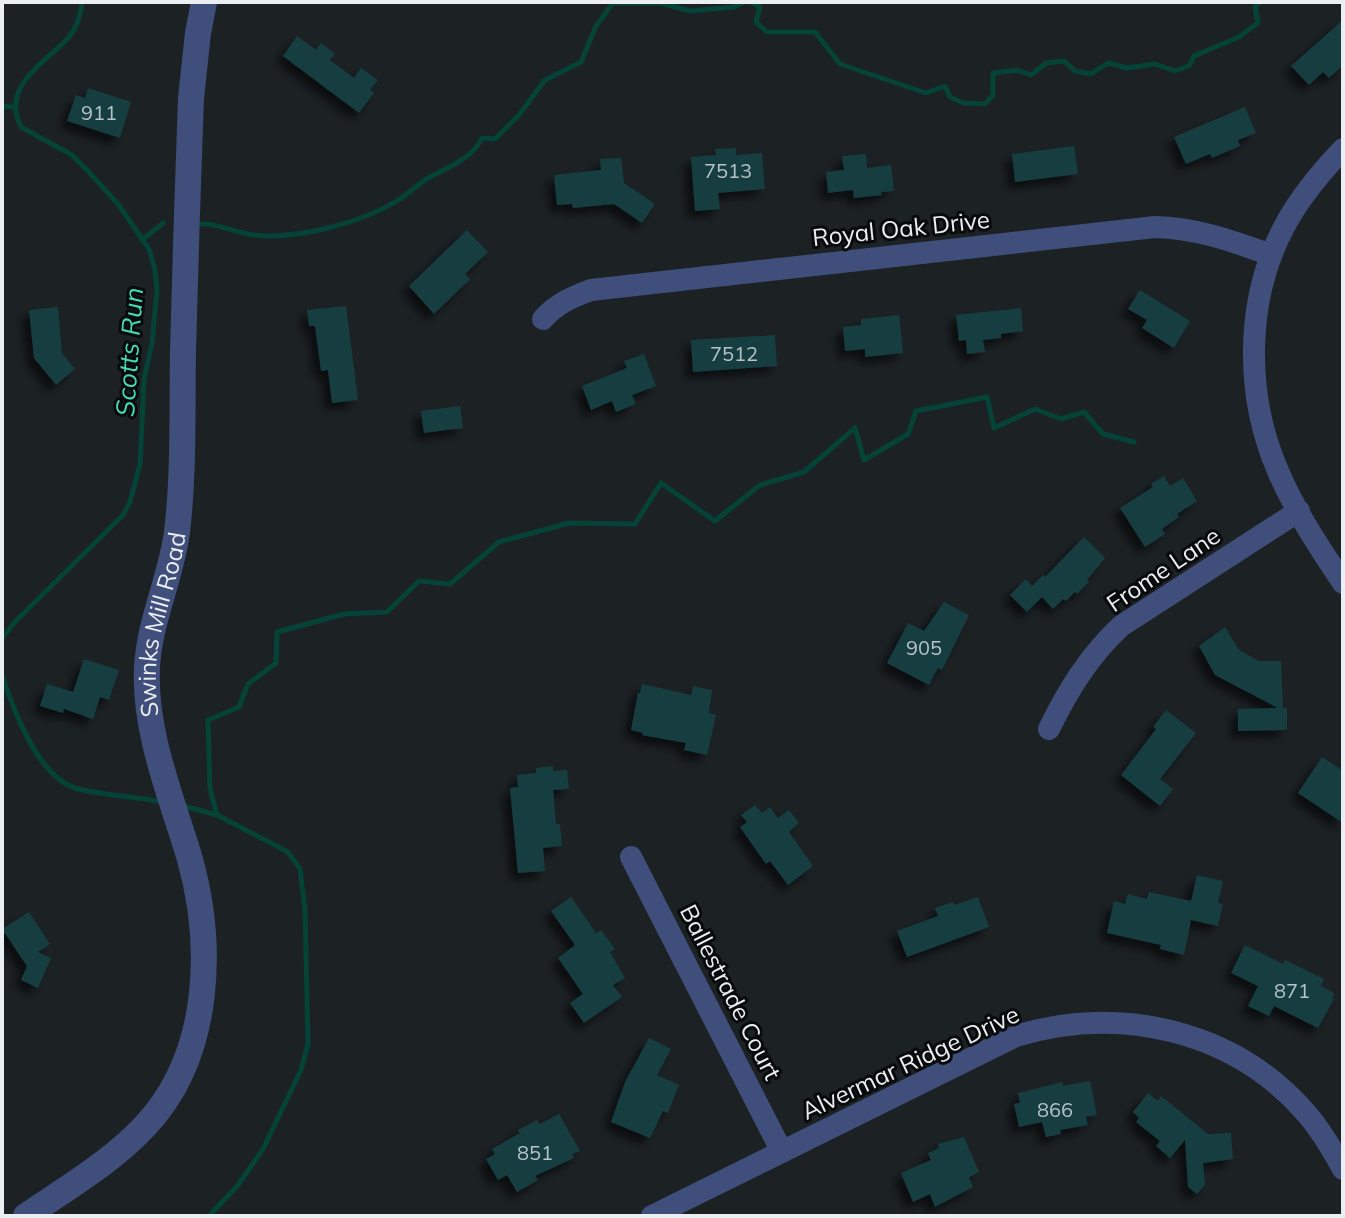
<svg xmlns="http://www.w3.org/2000/svg" width="1345" height="1218" viewBox="0 0 1345 1218" font-family="Mulish,sans-serif">
<style>
.lines{fill:none;stroke-linecap:round;stroke-linejoin:round}
.stream{stroke:#044335;stroke-width:5}
.building{fill:#173d41;filter:url(#shadow)}
.minor{stroke:#3f4e7a;stroke-width:22}
.tertiary{stroke:#3f4e7a;stroke-width:26}
.labels{text-anchor:middle;dominant-baseline:central;stroke-width:6;stroke-linejoin:round;paint-order:stroke}
.number-label{font-size:20px;fill:#b6c2c5}
.street-label{font-size:24px;fill:#ebeff1;stroke:#080a0b}
.water-label{font-size:26px;font-style:italic;fill:#44dbb4;stroke:#080a0b}
</style>
<defs>
<filter id="shadow"><feDropShadow dx="-7" dy="7" stdDeviation="4" flood-color="#0009"/></filter>
</defs>
<rect width="100%" height="100%" fill="#1c2124"/>
<g class="lines">
<g class="stream">
<path d="M751 2 760 7 756 22 767 32H815L840 64 926 93 945 86 950 97 964 103 985 104 993 95V73L1017 70 1031 75 1046 63 1064 61 1075 71 1091 74 1108 63 1127 68 1155 64 1175 71 1189 66 1194 56 1239 37 1258 23 1255 7 1260 2"/>
<path d="M2 106 14 107"/>
<path d="M200 224C220 223 234 233 254 235 297 240 364 222 400 199 411 192 419 183 430 177 450 166 472 159 482 138L495 139 519 115 545 80 581 62 596 26 613 3H661L690 11 734 7 744 2"/>
<path d="M142 240 163 223"/>
<path d="M2 638 14 623 123 515 130 502 140 464 144 379 152 343 157 291 155 270 149 249 118 204 87 170 72 155 21 127C0 85 46 63 69 37 77 27 81 14 82 2"/>
<path d="M2 675C13 709 38 776 75 788 103 796 134 796 163 802"/>
<path d="M180 805 217 815 288 852 300 869 305 910 308 1044 301 1070 263 1149 238 1185 209 1216"/>
<path d="M217 815 210 789 208 720 239 707 248 684 276 663 277 632 344 614 387 612 419 581 450 584 499 542 569 523 635 524 661 483 715 521 760 485 804 472 855 428 864 460 908 434 916 411 987 397 994 428 1035 409 1061 419 1084 412 1103 434 1134 442"/>
</g>
</g>
<g class="building">
<path d="M1343 20V65L1329 78 1323 72 1309 85 1291 66Z"/>
<path d="M297 36 316 50 321 43 335 54 330 60 354 78 361 68 378 80 370 90 374 93 359 113 283 56Z"/>
<path d="M88 88 131 102 120 138 67 121 76 95 85 98Z"/>
<path d="M1245 107 1256 133 1238 140 1240 146 1212 158 1210 154 1186 164 1174 137Z"/>
<path d="M1074 146 1078 174 1015 182 1012 154Z"/>
<path d="M736 148V155L762 153 765 189 718 193 720 209 695 211 691 157 716 155 715 149Z"/>
<path d="M866 154 867 168 891 165 894 191 881 192 882 195 854 198 853 190 828 193 826 172 844 170 842 156Z"/>
<path d="M621 158 624 183 655 204 642 223 614 204 573 208 572 204 557 205 554 175 601 170 600 159Z"/>
<path d="M467 230 488 252 465 274 470 279 434 314 409 286Z"/>
<path d="M1140 290 1190 321 1174 348 1142 328 1147 320 1128 309Z"/>
<path d="M346 306 358 400 332 403 328 370 321 371 315 326H309L307 310Z"/>
<path d="M58 307 62 353 75 369 56 385 34 358 29 310Z"/>
<path d="M1021 308 1023 331 1001 334V338L983 340 985 352 967 354 966 340 959 341 956 315Z"/>
<path d="M899 315 903 353 865 357V349L845 351 843 327 861 325V319Z"/>
<path d="M775 335 777 366 693 372 691 340Z"/>
<path d="M644 354 656 386 632 395 636 404 616 412 612 401 591 410 582 386 627 368 624 361Z"/>
<path d="M460 406 463 428 424 433 421 411Z"/>
<path d="M1164 476 1170 486 1183 478 1197 501 1177 514 1179 517 1162 529 1165 534 1145 547 1120 508 1153 487 1151 484Z"/>
<path d="M1084 537 1105 558 1087 580 1089 582 1077 594 1075 592 1066 601 1063 599 1053 609 1042 597 1027 612 1010 595 1026 579 1032 586 1043 575 1045 577Z"/>
<path d="M944 602 969 615 942 670 938 668 929 685 887 663 908 623 924 631Z"/>
<path d="M1225 627 1239 650 1259 661H1281L1283 708H1287V730L1238 731V709L1278 708 1215 675 1199 646Z"/>
<path d="M84 659 119 670 109 700 100 697 93 719 64 709 63 713 40 706 47 684 73 692Z"/>
<path d="M642 684 691 695 693 686 712 690 709 713 716 715 707 755 684 750 686 743 642 735 643 733 631 730 638 693H640Z"/>
<path d="M1166 710 1196 733 1160 779 1173 789 1160 806 1121 775 1156 729 1153 727Z"/>
<path d="M1322 757 1343 771V823L1298 793Z"/>
<path d="M553 766V771L567 770 569 789 553 790 556 824H560L562 846 543 848 545 871 518 873 510 788 518 787 517 775 536 773V768Z"/>
<path d="M755 805 762 813 770 807 778 818 789 810 799 823 789 832 813 866 788 885 770 861 766 864 740 827 747 822 741 815Z"/>
<path d="M1197 875 1223 881 1218 903 1223 904 1218 926 1191 920 1184 955 1160 949 1161 945 1107 933 1114 901 1125 904 1128 894 1147 899 1149 892 1191 901Z"/>
<path d="M571 897 596 933 601 930 615 949 610 952 625 978 613 985 622 997 584 1023 570 1003 583 994 558 958 575 945 551 911Z"/>
<path d="M978 897 989 927 907 957 897 931 938 916 935 908 953 902 954 905Z"/>
<path d="M29 912 50 944 38 952 51 958 38 988 21 980 27 966 2 929Z"/>
<path d="M1245 945 1283 964 1285 960 1324 979 1321 986 1334 993 1332 998 1334 999 1318 1028 1274 1006 1269 1016 1248 1006 1258 986 1231 973Z"/>
<path d="M649 1038 671 1049 657 1075 679 1085 668 1113 663 1111 650 1138 611 1122 625 1082Z"/>
<path d="M1090 1081 1097 1115 1086 1117 1088 1125 1060 1130 1061 1134 1046 1137 1042 1122 1019 1127 1014 1104 1020 1103 1018 1093 1062 1082 1063 1086Z"/>
<path d="M1148 1093 1158 1101 1161 1096 1208 1134 1231 1133 1233 1159 1203 1163 1205 1185 1197 1194 1188 1187 1185 1140 1170 1158 1156 1146 1160 1141 1136 1122 1139 1118 1133 1112Z"/>
<path d="M559 1114 580 1151 572 1154 574 1158 535 1176 538 1180 517 1192 507 1175 498 1180 486 1159 495 1154 492 1149 520 1133 518 1130 537 1120 540 1124Z"/>
<path d="M964 1137 979 1172 969 1177 973 1187 935 1207 930 1194 913 1202 901 1173 931 1160 928 1153 939 1148 938 1144Z"/>
</g>
<g class="lines">
<g class="minor">
<path d="M1343 149C1320 173 1299 198 1284 227 1245 301 1245 395 1278 471 1295 511 1319 547 1343 583"/>
<path d="M543 319C556 304 572 297 591 290L1155 227C1197 228 1232 241 1271 255"/>
<path d="M1049 729C1068 690 1089 656 1121 626L1299 511"/>
<path d="M631 857 782 1152"/>
<path d="M652 1216 1016 1036C1119 1005 1233 1029 1306 1113 1321 1130 1332 1149 1343 1169"/>
</g>
<path class="tertiary" id="s1" d="M26 1216C67 1188 113 1161 146 1125 212 1054 214 943 189 856 171 796 144 732 147 668 149 622 171 578 177 532 184 473 182 411 183 351 185 267 188 182 191 98L198 33 204 2"/>
</g>
<g class="labels">
<g class="number-label">
<text x="99" y="112">911</text>
<text x="728" y="170">7513</text>
<text x="734" y="353">7512</text>
<text x="924" y="647">905</text>
<text x="1292" y="990">871</text>
<text x="1055" y="1109">866</text>
<text x="535" y="1152">851</text>
</g>
<g class="street-label">
<text transform="translate(901 228) rotate(-6)">Royal Oak Drive</text>
<text transform="translate(1163 569) rotate(-34)">Frome Lane</text>
<text stroke="none"><textPath href="#s1" startOffset="674">Swinks Mill Road</textPath></text>
<text transform="translate(731 992) rotate(63)">Ballestrade Court</text>
<text transform="translate(910 1062) rotate(-25)">Alvermar Ridge Drive</text>
</g>
<g class="water-label">
<text transform="translate(129 352) rotate(-86)">Scotts Run</text>
</g>
</g>
<rect width="1345" height="1218" fill="none" stroke="#ebeff1" stroke-width="8"/>
</svg>
